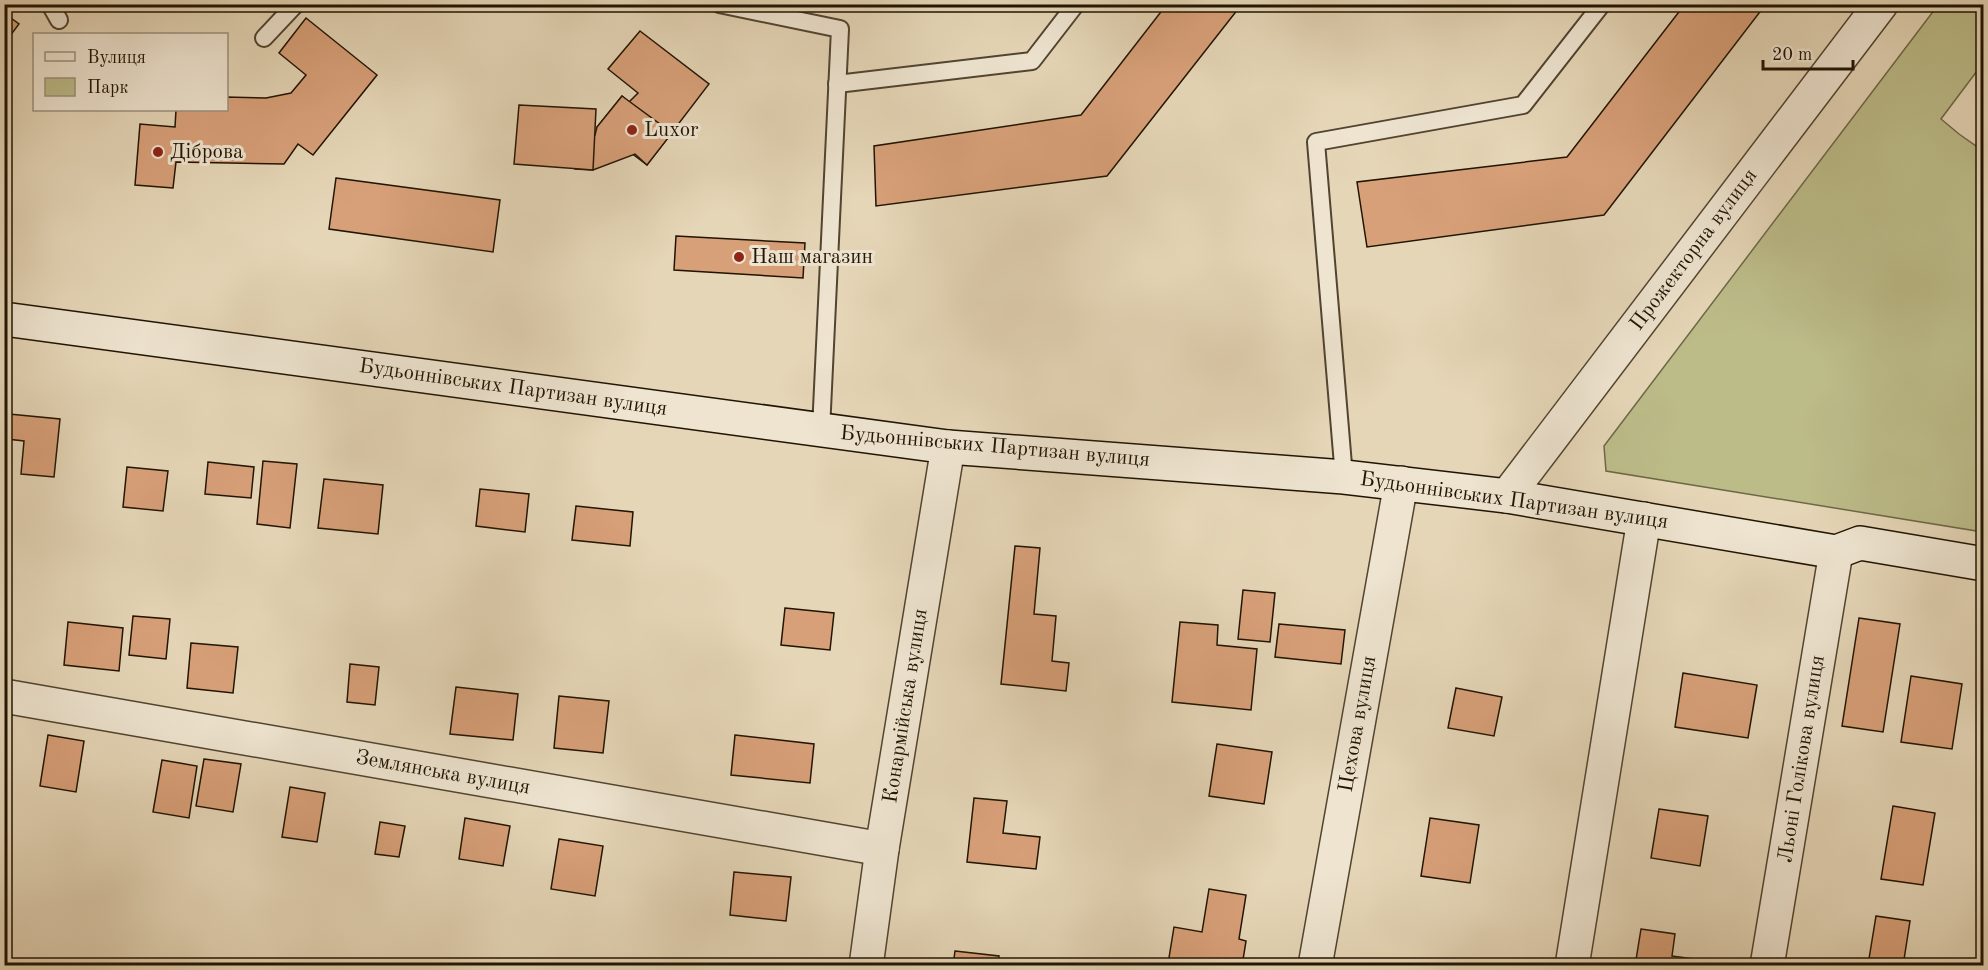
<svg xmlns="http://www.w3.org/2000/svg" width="1988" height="970" viewBox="0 0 1988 970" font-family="'Old Standard TT',serif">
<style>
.green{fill:#bcbc89;stroke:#6e6846;stroke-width:1.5}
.building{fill:#d8a079;stroke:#201403;stroke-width:1.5}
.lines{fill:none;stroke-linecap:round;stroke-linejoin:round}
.service-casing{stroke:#514430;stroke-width:20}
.minor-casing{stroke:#514430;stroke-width:36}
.tertiary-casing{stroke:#514430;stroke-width:36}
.secondary-casing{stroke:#201403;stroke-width:36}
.service{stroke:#eee4d0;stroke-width:16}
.minor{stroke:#eee4d0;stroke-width:33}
.tertiary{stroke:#eee4d0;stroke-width:33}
.secondary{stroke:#eee4d0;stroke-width:33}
.poi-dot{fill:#8f2418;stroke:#eee4d0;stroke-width:2}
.labels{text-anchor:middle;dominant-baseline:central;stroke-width:6;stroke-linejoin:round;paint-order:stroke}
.poi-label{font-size:21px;fill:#201403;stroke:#eee4d0;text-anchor:start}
.street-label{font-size:21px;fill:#201403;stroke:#eee4d0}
</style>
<rect width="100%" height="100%" fill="#e5d6b7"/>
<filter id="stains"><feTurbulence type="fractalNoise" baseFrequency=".00333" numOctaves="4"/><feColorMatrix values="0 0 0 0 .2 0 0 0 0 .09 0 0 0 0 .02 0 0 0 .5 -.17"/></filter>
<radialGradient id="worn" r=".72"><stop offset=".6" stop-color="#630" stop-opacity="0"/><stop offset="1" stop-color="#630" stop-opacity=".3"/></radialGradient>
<path class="green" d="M1938 5H1983V63L1941 119 1959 134 1983 151V532L1606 471 1604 446Z"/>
<g class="building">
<path d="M1167 4H1242L1107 176 876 206 874 146 1081 115Z"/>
<path d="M1685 4H1766L1604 215 1367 247 1357 182 1567 157Z"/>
<path d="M4 13 19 24 4 44Z"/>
<path d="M306 18 377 75 313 155 298 144 284 164 176 162 173 188 135 185 140 124 175 127 176 110H226V97L266 98 291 93 306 75 279 53Z"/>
<path d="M640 31 709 84 647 165 597 127 622 96 629 102 638 93 608 69Z"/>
<path d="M622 96 672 133 647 165 635 154 593 170 575 169 578 134 595 135 597 127Z"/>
<path d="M519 105 596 109 593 170 514 164Z"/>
<path d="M336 178 500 200 493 252 329 229Z"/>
<path d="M676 236 805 243 803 278 674 270Z"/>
<path d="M9 414 60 419 54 477 21 474 24 441 7 439Z"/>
<path d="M263 461 297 464 290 528 257 524Z"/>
<path d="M208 462 254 467 251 498 205 494Z"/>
<path d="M127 467 168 471 163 511 123 507Z"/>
<path d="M324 479 383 485 378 534 318 528Z"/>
<path d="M480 489 529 494 525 532 476 526Z"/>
<path d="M576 506 633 512 630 546 572 540Z"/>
<path d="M1015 546 1040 548 1034 614 1056 616 1052 661 1069 663 1066 691 1001 684Z"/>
<path d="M1243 590 1275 593 1270 642 1238 639Z"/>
<path d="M785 608 834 613 830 650 781 645Z"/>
<path d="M133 616 170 619 166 659 129 655Z"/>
<path d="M1859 618 1900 624 1883 732 1842 726Z"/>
<path d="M68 622 123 628 119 671 64 665Z"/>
<path d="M1180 622 1218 625 1217 645 1257 649 1251 710 1172 702Z"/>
<path d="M1279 624 1345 630 1341 664 1275 657Z"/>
<path d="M191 643 238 647 233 693 187 688Z"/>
<path d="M350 664 379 667 375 705 347 702Z"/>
<path d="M1683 673 1757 685 1748 738 1675 727Z"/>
<path d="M1911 676 1962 684 1952 749 1901 742Z"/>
<path d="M456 687 518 694 513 740 450 734Z"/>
<path d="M1456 688 1502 697 1494 736 1448 728Z"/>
<path d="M559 696 609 701 603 753 554 748Z"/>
<path d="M48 735 84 741 76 792 40 786Z"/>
<path d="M735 735 814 744 810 783 731 775Z"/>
<path d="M1217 744 1272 752 1264 804 1209 796Z"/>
<path d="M204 759 241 764 233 812 196 806Z"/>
<path d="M162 760 197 766 189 818 153 812Z"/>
<path d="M290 787 325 793 317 842 282 837Z"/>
<path d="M974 798 1007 801 1003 833 1040 837 1036 869 967 862Z"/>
<path d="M1893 806 1935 813 1923 885 1881 879Z"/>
<path d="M1659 809 1708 816 1700 866 1651 858Z"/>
<path d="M465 818 510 826 503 866 459 859Z"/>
<path d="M1430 818 1479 825 1470 883 1421 876Z"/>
<path d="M380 822 405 826 399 857 375 854Z"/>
<path d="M559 839 603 846 595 896 551 889Z"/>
<path d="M734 872 791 877 786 921 730 915Z"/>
<path d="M1209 889 1246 895 1239 939 1246 941 1242 966H1179L1168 964 1174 927 1202 932Z"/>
<path d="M1876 916 1910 921 1903 966 1868 965Z"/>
<path d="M1641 929 1675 934 1672 956 1708 961 1707 966H1635Z"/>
<path d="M955 951 999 956 998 966H953Z"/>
</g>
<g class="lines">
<g class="service-casing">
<g id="service">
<path d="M50 4 59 20"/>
<path d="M719 4 840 29 821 430"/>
<path d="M264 38 296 4"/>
<path d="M837 84 1032 61 1076 4"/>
<path d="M1344 477 1316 142 1523 105 1602 4"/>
</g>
</g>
<g class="minor-casing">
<g id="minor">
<path d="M4 696 882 849"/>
<path d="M866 966 882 849 948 447"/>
<path d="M1315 966 1401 483"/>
<path d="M1572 966 1644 519"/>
<path d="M1767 966 1836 552"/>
</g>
</g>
<g class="tertiary-casing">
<path id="tertiary" d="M1507 496 1881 4"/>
</g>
<g class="secondary-casing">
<path id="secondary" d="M4 319 948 447 1344 477 1507 496 1836 552 1860 543 1984 564"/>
</g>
<use href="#service" class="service"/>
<use href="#minor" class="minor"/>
<use href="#tertiary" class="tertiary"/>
<use href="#secondary" class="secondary"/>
</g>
<g class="poi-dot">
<circle cx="632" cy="130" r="6"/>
<circle cx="158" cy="152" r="6"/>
<circle cx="739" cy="257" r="6"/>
</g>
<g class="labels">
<g class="poi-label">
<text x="644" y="130">Luxor</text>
<text x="170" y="152">Діброва</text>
<text x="751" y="257">Наш магазин</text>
</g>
<g class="street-label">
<text transform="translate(1694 250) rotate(-53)">Прожекторна вулиця</text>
<text transform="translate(513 388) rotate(8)">Будьоннівських Партизан вулиця</text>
<text transform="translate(995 447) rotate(5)">Будьоннівських Партизан вулиця</text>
<text transform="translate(1514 501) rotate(8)">Будьоннівських Партизан вулиця</text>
<text transform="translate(906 706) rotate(-81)">Конармійська вулиця</text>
<text transform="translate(1358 724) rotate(-80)">Цехова вулиця</text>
<text transform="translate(1802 759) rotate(-81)">Льоні Голікова вулиця</text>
<text transform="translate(443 773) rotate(10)">Землянська вулиця</text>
</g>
</g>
<rect width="1988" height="970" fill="none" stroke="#e5d6b7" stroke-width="24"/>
<rect x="6" y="6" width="1976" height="958" fill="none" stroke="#201403" stroke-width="3"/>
<rect x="12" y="12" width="1964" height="946" fill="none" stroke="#201403" stroke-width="1.5"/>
<rect x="33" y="33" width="195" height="78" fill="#eee4d0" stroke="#9c917e" stroke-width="1.5"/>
<rect x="45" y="52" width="30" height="9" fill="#eee4d0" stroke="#9c917e" stroke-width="1.5"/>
<text x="87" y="63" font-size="18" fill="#201403">Вулиця</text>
<rect x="45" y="78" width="30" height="18" fill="#bcbc89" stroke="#9c917e" stroke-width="1.5"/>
<text x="87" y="93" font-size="18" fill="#201403">Парк</text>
<path d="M1763 60v9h90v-9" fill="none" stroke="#201403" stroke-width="3"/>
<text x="1772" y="60" font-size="18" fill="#201403" stroke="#eee4d0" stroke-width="4.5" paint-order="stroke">20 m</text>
<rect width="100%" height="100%" filter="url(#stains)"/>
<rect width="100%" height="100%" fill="url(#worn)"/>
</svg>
